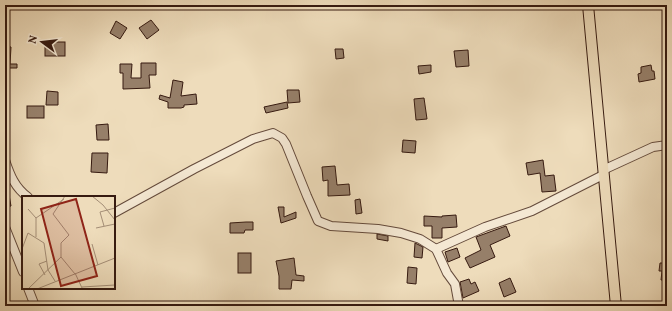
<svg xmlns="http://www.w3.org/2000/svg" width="672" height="311" viewBox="0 0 672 311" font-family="Vollkorn,serif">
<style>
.building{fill:#967f69;stroke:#361a10}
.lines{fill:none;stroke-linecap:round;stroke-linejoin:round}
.minor-casing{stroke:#644a3b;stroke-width:10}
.major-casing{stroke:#361a10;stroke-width:12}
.minor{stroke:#f4e8d3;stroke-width:8}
.major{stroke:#eedcbb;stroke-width:10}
.inset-road{fill:none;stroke:#a48e77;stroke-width:1}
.view{fill:#8f2418;fill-opacity:0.15;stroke:#8f2418;stroke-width:2}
.inset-edge{fill:none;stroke:#361a10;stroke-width:2}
</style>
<rect width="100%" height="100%" fill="#eedcbb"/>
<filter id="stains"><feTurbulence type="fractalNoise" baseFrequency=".005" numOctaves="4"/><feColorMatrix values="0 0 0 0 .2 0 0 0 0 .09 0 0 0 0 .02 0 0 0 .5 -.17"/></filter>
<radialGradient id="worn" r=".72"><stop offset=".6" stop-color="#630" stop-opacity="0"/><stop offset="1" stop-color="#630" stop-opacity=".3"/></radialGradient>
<g class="building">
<path d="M151 20 159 30 147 39 139 28Z"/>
<path d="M116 21 127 28 120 39 110 33Z"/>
<rect x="45" y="42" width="20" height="14"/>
<path d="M5 46 11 47 10 64H17V68H5Z"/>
<path d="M335 49H343L344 58 336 59Z"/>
<path d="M468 50 469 66 456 67 454 51Z"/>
<path d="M141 63H156V75H149L150 88 123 89V73H120V64H132L131 78H141Z"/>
<path d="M431 65V72L419 74 418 66Z"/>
<path d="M651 65 652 71H654L655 79 639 82 638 74 641 73V67Z"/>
<path d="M173 80 183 82 181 96 196 94 197 104 184 105V107L181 108H168V102L159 99 160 95 170 98Z"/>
<path d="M287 90H299L300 102 288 103Z"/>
<path d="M47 91 58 92V105H46Z"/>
<path d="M424 98 427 119 416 120 414 99Z"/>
<path d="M287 102 288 108 266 113 264 107Z"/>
<rect x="27" y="106" width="17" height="12"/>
<path d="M108 124 109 140H97L96 125Z"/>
<path d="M403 140 416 141 415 153 402 152Z"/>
<path d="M92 153H108L107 173 91 172Z"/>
<path d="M543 160 545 176 554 175 556 191 542 192 540 173 528 175 526 163Z"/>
<path d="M335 166 337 185 349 184 350 195 328 196V180L323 181 322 167Z"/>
<path d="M9 195 11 206 5 207V196Z"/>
<path d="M360 199 362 213 356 214 355 200Z"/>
<path d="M278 207H284V217L296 212V218L281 223Z"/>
<path d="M456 215 457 227 442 228V238H432V226H424V216L442 217V216Z"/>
<path d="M246 222H253V230H245L244 233H230V223Z"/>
<path d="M506 226 510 236 490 245 495 257 470 268 465 258 481 250 476 237Z"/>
<path d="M377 234 388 236V241L377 239Z"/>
<path d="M415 243 423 247 422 258 414 257Z"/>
<path d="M457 248 460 257 448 262 445 252Z"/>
<rect x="238" y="253" width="13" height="20"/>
<path d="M294 258 296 275 304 276V281L292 280 291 289H279V276L276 261Z"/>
<path d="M660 263H667V280H661L662 271H659Z"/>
<path d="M408 267 417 268 416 284 407 283Z"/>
<path d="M510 278 516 292 504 297 499 283Z"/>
<path d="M469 279 471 284 475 282 479 291 463 298 460 282Z"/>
</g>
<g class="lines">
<g class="minor-casing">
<g id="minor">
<path d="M5 160C10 175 15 188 28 197"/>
<path d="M603 170 653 147 667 145"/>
<path d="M114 213 194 169 253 139 273 133 282 138 286 144 307 196 318 221 331 226 378 229 401 233 420 239 436 249 447 273 455 284 459 306"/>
<path d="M5 227 23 272"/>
<path d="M436 249 485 227 532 211 603 175"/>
<path d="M28 288 35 306"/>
</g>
</g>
<g class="major-casing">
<path id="major" d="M588 5 616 306"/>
</g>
<use href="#minor" class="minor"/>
<use href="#major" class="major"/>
</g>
<g transform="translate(22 196)">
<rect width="93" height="93" fill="#eedcbb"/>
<path class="inset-road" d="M70 0 81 9 93 24M6 13 14 22V41M14 22 42 3M82 30 78 16 93 12M74 32 93 28M70 48 76 69M0 53 6 37 22 47 26 74 33 85M39 61 53 78M53 77 60 92M23 79 17 68 25 65M60 91 93 89M6 93 39 61V47L47 39 31 18 43 0M15 93 93 62"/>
<path class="view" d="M54 3 75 80 39 90 19 13Z"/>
<rect width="93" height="93" class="inset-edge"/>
</g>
<rect width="672" height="311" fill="none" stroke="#eedcbb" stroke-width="20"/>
<rect x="6" y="6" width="660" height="299" fill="none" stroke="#361a10" stroke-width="2"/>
<rect x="10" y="10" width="652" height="291" fill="none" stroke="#361a10"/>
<g transform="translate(42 42) rotate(285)" stroke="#f4e8d3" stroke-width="3" paint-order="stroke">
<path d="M0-3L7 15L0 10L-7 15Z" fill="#361a10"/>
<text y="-6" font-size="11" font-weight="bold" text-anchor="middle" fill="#361a10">N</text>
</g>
<rect width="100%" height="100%" filter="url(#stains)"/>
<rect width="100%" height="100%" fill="url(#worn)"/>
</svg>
